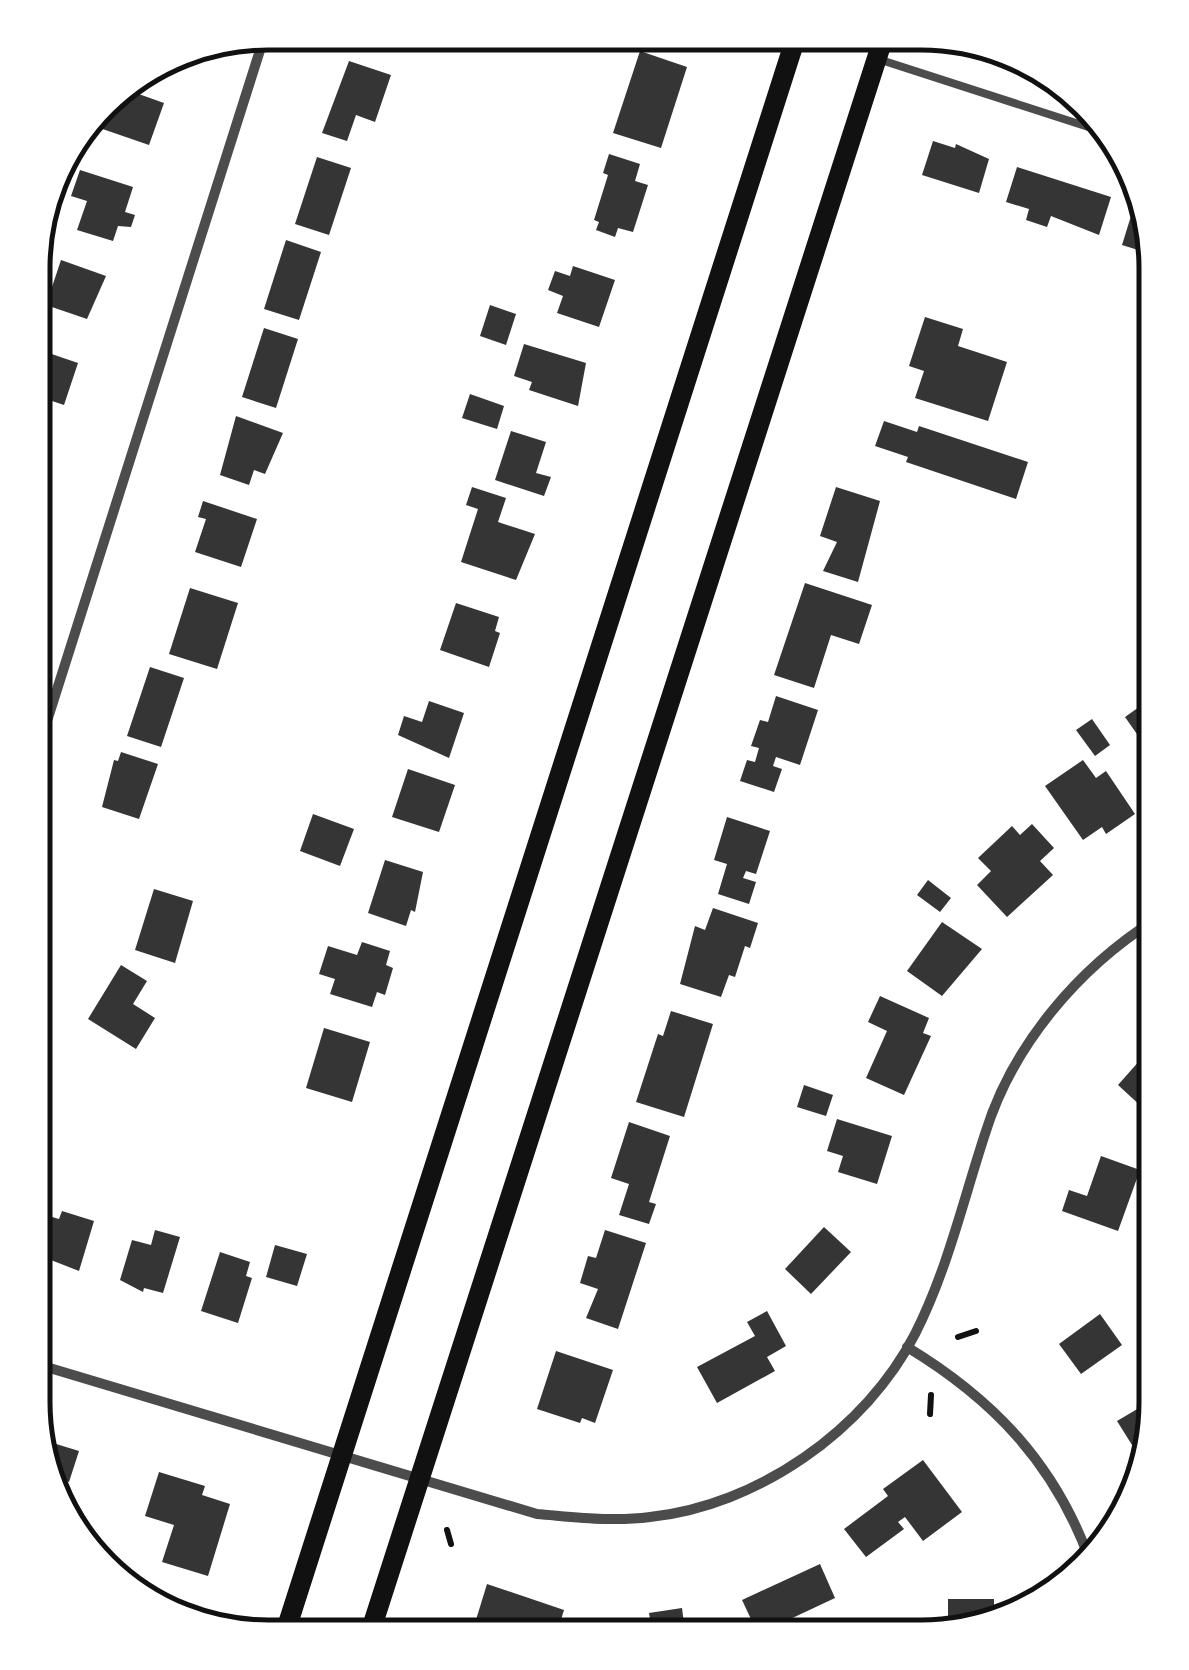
<svg xmlns="http://www.w3.org/2000/svg" width="1189" height="1670" viewBox="0 0 1189 1670" font-family="Quicksand,sans-serif">
<style>
.building{fill:#353535}
.lines{fill:none;stroke-linecap:round;stroke-linejoin:round}
.path{stroke:#111;stroke-width:6}
.service{stroke:#4c4c4c;stroke-width:8}
.minor{stroke:#4c4c4c;stroke-width:10}
.secondary{stroke:#111;stroke-width:20}
.rim{fill:none;stroke:#111;stroke-width:5}
</style>
<rect width="100%" height="100%" fill="#fff"/>
<g class="building">
<path d="M640 51 687 67 661 148 613 133Z"/>
<path d="M349 61 391 75 375 122 356 115 347 141 322 133Z"/>
<path d="M119 87 164 103 149 145 88 124Z"/>
<path d="M933 141 955 148 956 144 989 159 979 193 922 175Z"/>
<path d="M609 154 640 164 635 181 648 185 633 232 618 228 615 237 596 230 599 222 594 220 608 175 603 173Z"/>
<path d="M317 157 351 168 329 235 295 224Z"/>
<path d="M1017 167 1111 197 1099 235 1051 216 1047 227 1026 220 1029 209 1006 202Z"/>
<path d="M80 170 133 187 125 212 135 215 131 227 118 226 113 241 77 230 87 201 71 196Z"/>
<path d="M1135 203 1142 205 1154 255 1122 245Z"/>
<path d="M286 240 321 252 299 320 264 309Z"/>
<path d="M61 260 106 276 87 319 46 305Z"/>
<path d="M573 266 615 280 599 327 557 313 563 296 548 290 555 271 570 276Z"/>
<path d="M490 305 516 314 506 345 480 336Z"/>
<path d="M925 317 963 329 958 346 1007 362 988 421 915 398 924 371 909 366Z"/>
<path d="M264 328 298 339 276 408 242 397Z"/>
<path d="M524 344 586 363 578 406 529 390 532 382 514 376Z"/>
<path d="M34 348 78 363 64 405 34 395Z"/>
<path d="M470 394 504 406 497 429 462 418Z"/>
<path d="M236 416 283 433 265 474 254 470 249 485 220 475Z"/>
<path d="M884 421 917 432 919 426 1028 462 1016 499 906 462 908 457 875 446Z"/>
<path d="M511 431 546 442 536 473 551 477 544 496 495 480Z"/>
<path d="M472 487 506 498 498 522 535 534 516 580 461 562 478 509 466 505Z"/>
<path d="M836 487 880 501 858 582 823 571 837 542 820 536Z"/>
<path d="M203 501 257 519 241 567 195 552 206 519 198 517Z"/>
<path d="M805 583 872 605 859 644 831 635 814 688 774 675Z"/>
<path d="M190 588 238 603 217 669 169 654Z"/>
<path d="M456 603 499 617 495 631 500 633 489 667 440 650Z"/>
<path d="M150 667 184 678 161 747 127 736Z"/>
<path d="M1156 695V781L1137 754 1146 747 1125 717Z"/>
<path d="M776 696 818 710 800 765 776 757 773 766 782 769 774 792 740 781 747 760 755 762 759 748 751 746 760 720 768 722Z"/>
<path d="M429 701 464 713 449 758 398 735 404 716 422 722Z"/>
<path d="M1092 719 1110 745 1095 756 1076 730Z"/>
<path d="M121 752 158 764 139 819 102 807 114 760 118 761Z"/>
<path d="M1083 760 1096 778 1106 771 1135 814 1106 834 1102 827 1083 840 1045 786Z"/>
<path d="M408 769 455 785 439 832 392 817Z"/>
<path d="M313 814 354 829 340 866 300 851Z"/>
<path d="M727 817 770 831 756 874 746 871 743 878 756 882 749 904 718 894 727 864 714 860Z"/>
<path d="M1032 824 1054 848 1040 861 1053 875 1007 917 977 885 991 871 978 858 1012 826 1020 835Z"/>
<path d="M385 860 423 872 415 912 411 910 406 926 368 913Z"/>
<path d="M928 880 951 898 940 912 917 895Z"/>
<path d="M154 889 193 901 175 963 135 950Z"/>
<path d="M713 908 758 923 750 948 745 946 735 977 729 975 721 997 680 984 695 926 705 930Z"/>
<path d="M942 922 982 949 942 996 907 971Z"/>
<path d="M362 942 390 951 386 965 393 968 385 995 377 992 372 1007 330 994 335 979 319 974 328 946 357 955Z"/>
<path d="M121 965 147 981 133 1004 155 1018 136 1049 88 1019Z"/>
<path d="M880 996 929 1018 923 1033 931 1036 904 1095 866 1078 887 1031 868 1022Z"/>
<path d="M33 1000 46 1002 37 1059H33Z"/>
<path d="M671 1011 713 1024 684 1117 636 1102 658 1034 663 1036Z"/>
<path d="M324 1028 370 1042 352 1102 306 1088Z"/>
<path d="M1156 1042V1120L1118 1085Z"/>
<path d="M804 1085 833 1095 826 1116 797 1107Z"/>
<path d="M837 1119 892 1136 877 1184 838 1172 843 1156 827 1151Z"/>
<path d="M629 1122 670 1136 649 1202 656 1204 649 1224 619 1215 629 1184 611 1178Z"/>
<path d="M1101 1156 1140 1170 1118 1231 1062 1211 1069 1190 1087 1196Z"/>
<path d="M62 1211 94 1221 79 1271 33 1253 42 1214 59 1219Z"/>
<path d="M824 1227 851 1252 811 1294 785 1269Z"/>
<path d="M155 1230 180 1237 163 1293 144 1288 143 1292 120 1280 132 1240 151 1245Z"/>
<path d="M605 1230 646 1243 618 1329 586 1318 598 1289 580 1283 588 1256 596 1258Z"/>
<path d="M275 1245 307 1254 297 1286 266 1277Z"/>
<path d="M220 1252 250 1262 246 1276 252 1278 238 1323 201 1311Z"/>
<path d="M767 1311 786 1346 767 1357 775 1371 717 1403 697 1367 755 1336 747 1322Z"/>
<path d="M1100 1314 1122 1345 1081 1374 1059 1344Z"/>
<path d="M556 1351 613 1370 595 1423 582 1418 580 1423 537 1409Z"/>
<path d="M1156 1398V1418L1146 1448 1137 1453 1117 1421Z"/>
<path d="M53 1443 79 1451 69 1482 50 1477 44 1454 49 1455Z"/>
<path d="M923 1460 962 1512 923 1541 905 1517 898 1522 904 1529 866 1557 844 1529 888 1496 883 1489Z"/>
<path d="M159 1472 205 1486 202 1495 230 1504 208 1576 162 1562 174 1525 145 1516Z"/>
<path d="M820 1564 835 1598 758 1634 742 1600Z"/>
<path d="M487 1584 564 1610 556 1636H471Z"/>
<path d="M948 1599H994V1621L948 1631Z"/>
<path d="M682 1608 684 1624 713 1620 716 1637H653L649 1613Z"/>
</g>
<g class="lines">
<g class="path">
<path d="M1151 965 1152 981"/>
<path d="M958 1337 976 1331"/>
<path d="M930 1414 931 1395"/>
<path d="M447 1530 451 1544"/>
</g>
<path class="service" d="M881 60 1107 133"/>
<g class="minor">
<path d="M757 37 792 49"/>
<path d="M34 762 262 44"/>
<path d="M907 1347C993 1399 1054 1463 1089 1558"/>
<path d="M33 1363 537 1514C575 1517 612 1522 650 1517 757 1506 866 1430 915 1334 947 1271 963 1201 985 1134 1012 1046 1078 968 1156 919"/>
</g>
<g class="secondary">
<path d="M284 1636 796 37"/>
<path d="M369 1636 884 36"/>
</g>
</g>
<path d="M0 0H1189V1670H0ZM268 50H921A218 218 0 0 1 1139 268V1402A218 218 0 0 1 921 1620H268A218 218 0 0 1 50 1402V268A218 218 0 0 1 268 50Z" fill="#fff" fill-rule="evenodd"/>
<path class="rim" d="M268 50H921A218 218 0 0 1 1139 268V1402A218 218 0 0 1 921 1620H268A218 218 0 0 1 50 1402V268A218 218 0 0 1 268 50Z"/>
</svg>
